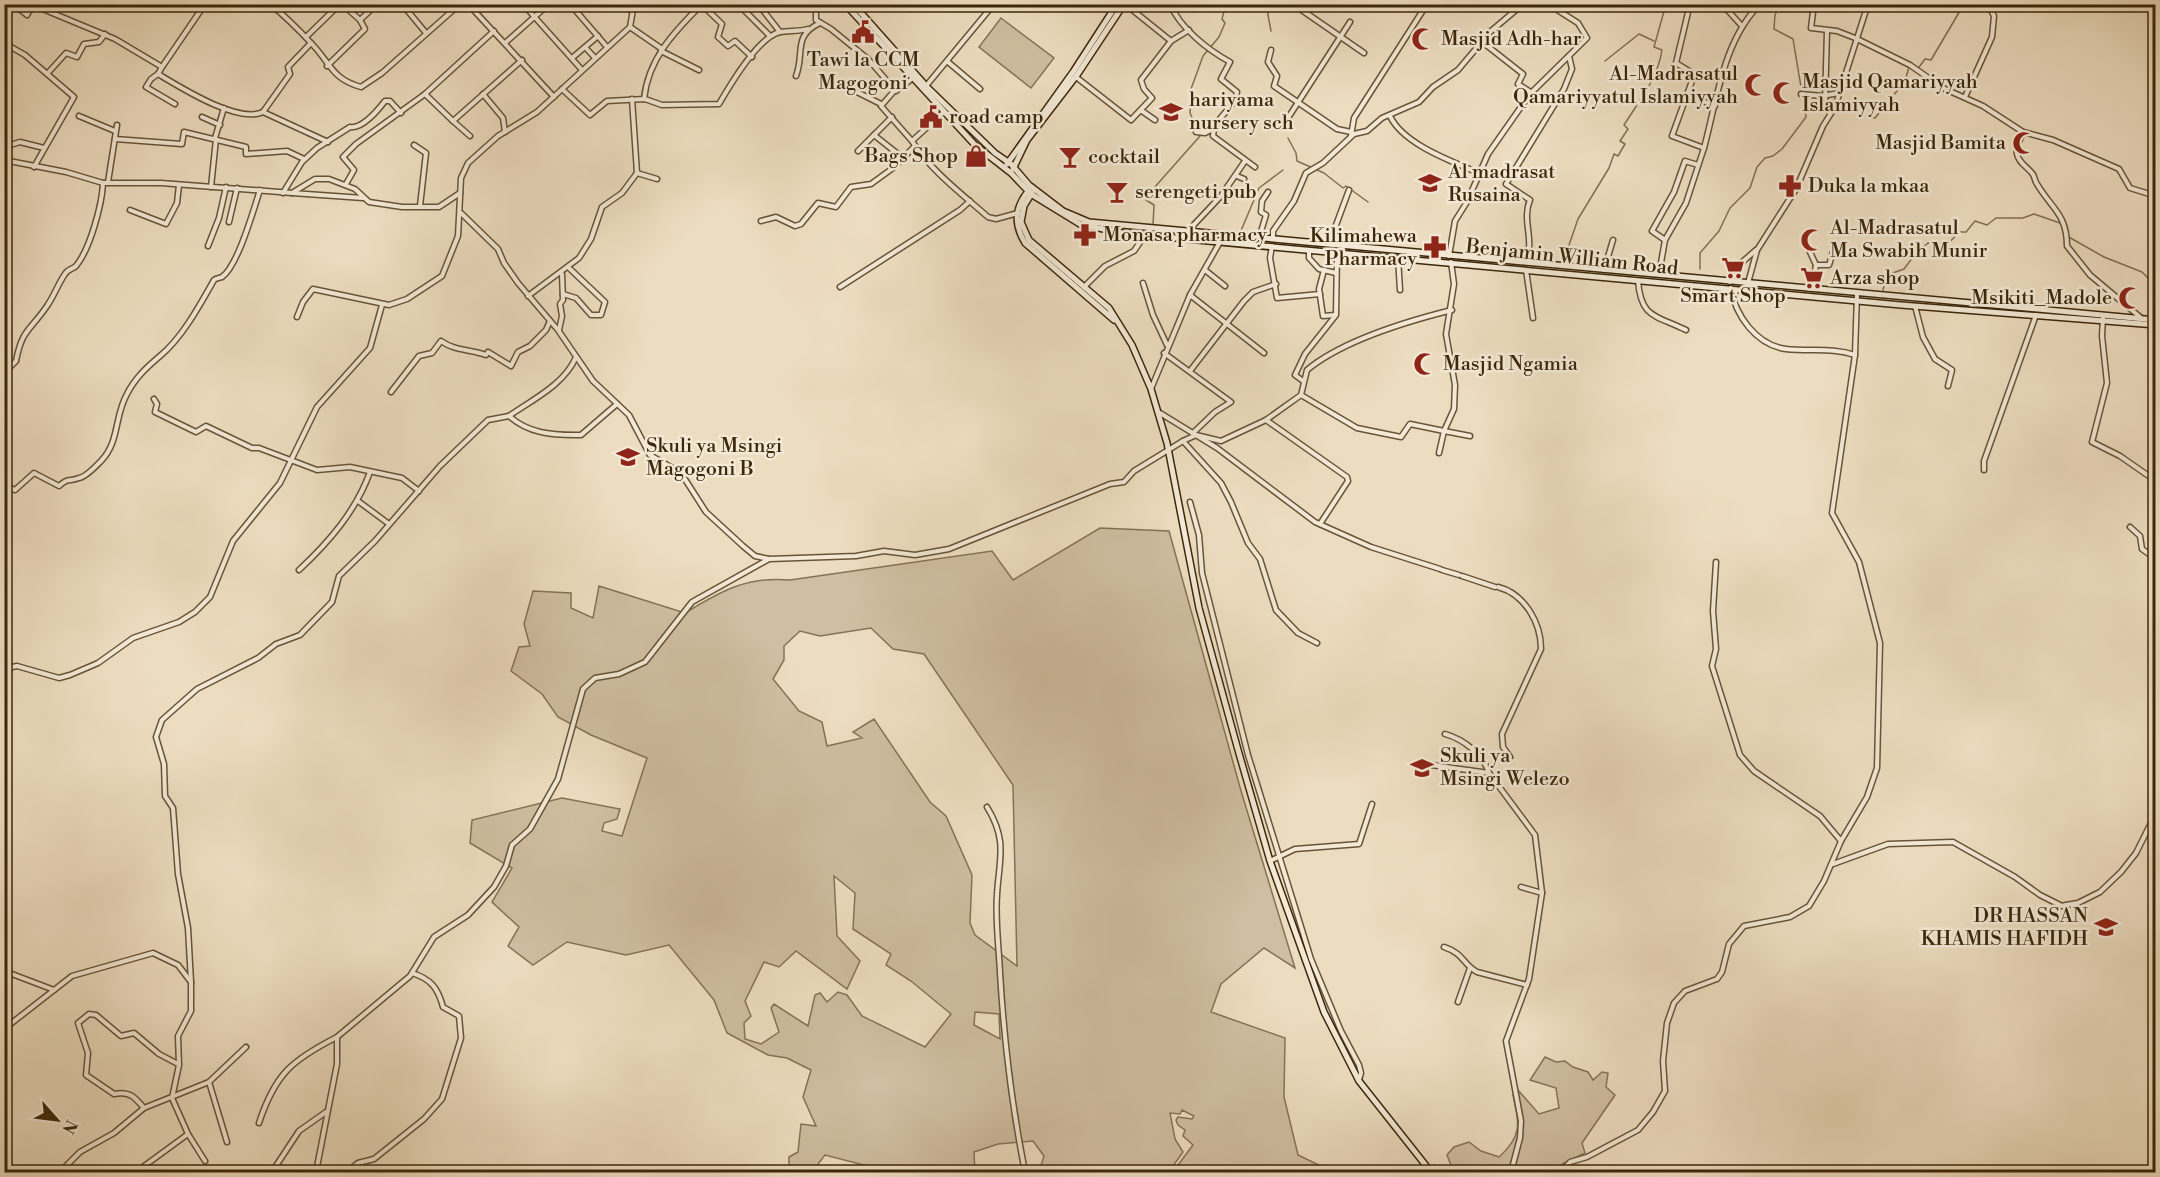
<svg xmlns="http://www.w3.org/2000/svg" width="2160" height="1177" viewBox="0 0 2160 1177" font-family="'Libre Bodoni',serif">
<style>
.green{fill:#cfbea1;stroke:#867256;stroke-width:1.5;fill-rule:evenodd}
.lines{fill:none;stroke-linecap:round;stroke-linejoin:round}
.stream{stroke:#826f52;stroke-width:1.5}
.street-casing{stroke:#685438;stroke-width:7}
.secondary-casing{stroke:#3c270a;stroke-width:8}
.street{stroke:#f3e9d6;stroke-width:4}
.secondary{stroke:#f3e9d6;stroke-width:5}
.labels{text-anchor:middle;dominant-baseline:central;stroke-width:5;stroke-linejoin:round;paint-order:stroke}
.poi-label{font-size:20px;fill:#3c270a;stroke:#f3e9d6;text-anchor:start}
.street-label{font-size:20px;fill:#3c270a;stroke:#f3e9d6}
</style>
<rect width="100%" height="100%" fill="#edddc0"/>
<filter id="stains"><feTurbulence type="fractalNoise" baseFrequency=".00333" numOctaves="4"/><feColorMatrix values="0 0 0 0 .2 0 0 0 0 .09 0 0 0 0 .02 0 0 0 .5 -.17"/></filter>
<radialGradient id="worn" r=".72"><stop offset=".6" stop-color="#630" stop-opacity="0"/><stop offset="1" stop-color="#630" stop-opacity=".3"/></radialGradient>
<g class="green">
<path d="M1001 18 1054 58 1031 88 979 47Z"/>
<path d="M1100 528 1169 531 1241 791 1295 968 1264 948 1221 984 1211 1012 1285 1038 1284 1097 1298 1155 1333 1172H1039L1044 1156 1033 1141 998 1144 974 1152 975 1172H891L825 1155 812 1172 789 1166V1157L798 1152 801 1124 816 1126 803 1097 811 1070 787 1058 768 1055 727 1033 714 1000 669 945 626 955 567 942 533 965 508 946 519 927 492 902 512 868 470 843 472 820 562 798 620 809 617 819 604 823 602 831 622 836 647 758 591 735 558 717 542 694 511 671 519 647 530 646 524 624 533 591 571 593V608L593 618 599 586 685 613C721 591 747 576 790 580L992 551 1013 580ZM871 628 893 649 924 654 1013 785 1017 966 975 935 970 923 972 875 946 816 930 802 874 719 853 732 862 738 827 746 822 722 799 711 773 679 784 660V646L800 631 820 636ZM834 876 855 893 853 929 891 954 886 965 911 981 951 1014 925 1047 862 1016 847 995 838 992 827 1002 820 993 815 995 808 1026 774 1004 771 1008 779 1032 761 1044 745 1039 744 1023 751 1016 745 1001 764 962 779 967 796 951 847 989 860 961 837 936ZM975 1012 999 1014 1000 1039 974 1025ZM1182 1110 1194 1116 1192 1119 1178 1117 1176 1120 1178 1125 1185 1130 1183 1136 1193 1145 1175 1169 1173 1166 1183 1152 1175 1139 1170 1113 1180 1114Z"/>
<path d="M1545 1057 1556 1062 1565 1061 1573 1067 1588 1072 1593 1080 1602 1072 1608 1073 1606 1087 1615 1095 1582 1143 1585 1153 1562 1164 1556 1172H1467L1452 1168 1447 1155 1454 1147 1469 1142 1481 1151 1499 1157C1523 1136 1519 1123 1513 1095L1517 1089 1539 1114 1559 1108 1556 1088 1530 1080Z"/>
</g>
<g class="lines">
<g class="stream">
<path d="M1266 4 1271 31"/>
<path d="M1605 61 1639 34 1654 41"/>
<path d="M1917 70 1925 59 1931 60 1964 4"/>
<path d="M1871 117 1875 118 1905 81 1909 67"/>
<path d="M1288 138 1296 153 1297 161 1324 173 1343 188 1346 186 1368 202"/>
<path d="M1153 225 1154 205 1146 200V197L1200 136 1190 113 1191 89 1203 56 1219 37 1225 23 1222 19 1226 4"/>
<path d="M1240 233 1259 188 1283 170"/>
<path d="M2067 236 2104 257 2142 272 2152 282 2156 281"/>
<path d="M1569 260 1570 250 1568 248 1578 219 1609 168 1614 154 1618 156 1625 144 1620 141 1628 129 1624 125C1639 101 1658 78 1662 50L1654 47 1666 4"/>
<path d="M1700 269V253L1719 231 1730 208 1750 188 1757 167 1765 158 1773 156 1782 149 1806 117 1793 39 1774 29 1775 15 1780 4"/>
<path d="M1883 290 1887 275 1904 269 1916 253 1928 243C1941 243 1951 247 1957 232H1966L1975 221 1987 225 1996 218H2023L2034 214 2060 223 2064 229"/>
</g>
<g class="street-casing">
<g id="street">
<path d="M13 4 27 15 33 5 115 39 162 67 158 74C180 87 238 124 263 112L290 74 288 67 311 43"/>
<path d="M270 4C285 16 300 31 312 44 331 64 332 79 361 87L382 73 460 4"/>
<path d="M342 4 360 20 377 4"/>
<path d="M402 4 426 33"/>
<path d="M468 4 554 97"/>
<path d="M523 4 582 70"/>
<path d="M570 4 607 47"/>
<path d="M625 4 631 11"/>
<path d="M701 4 722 24 718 37 728 46 735 41 752 57"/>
<path d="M738 4 770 36"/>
<path d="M758 4 780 32"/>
<path d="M816 4V20L831 29 868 59 895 90 881 106 912 141"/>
<path d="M1125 4 1171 41 1189 30"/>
<path d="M1170 4C1180 28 1208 50 1230 62L1221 79 1237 92C1236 109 1213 117 1213 136L1255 167"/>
<path d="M1198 4 1203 8 1207 4"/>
<path d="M1293 4 1364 53"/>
<path d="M1722 4 1741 25"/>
<path d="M1814 4 1811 28 1837 31 1855 38 1910 65 1943 88 1983 106 2023 132 2053 140 2119 169 2130 188 2156 196"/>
<path d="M277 10 284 4"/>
<path d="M630 27 662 49"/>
<path d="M494 31 425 94 453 121 522 60"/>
<path d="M1827 31 1825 104 1830 114"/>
<path d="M306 37 340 4"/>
<path d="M1481 41 1523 74 1518 84 1532 93"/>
<path d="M4 43 25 55 74 97 34 167"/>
<path d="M505 43 549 4"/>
<path d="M585 47 595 58"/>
<path d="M1271 50 1268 62 1277 76 1274 86 1337 129 1351 132"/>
<path d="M661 51 699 70"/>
<path d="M572 58 598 36"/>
<path d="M948 62 980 89"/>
<path d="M327 66 365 29 360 20"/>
<path d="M162 67 205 4"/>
<path d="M47 74 66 53 77 57 84 44 99 42 105 34"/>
<path d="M158 74 151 79 146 87 175 104"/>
<path d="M796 76C805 53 792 36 820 23"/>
<path d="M1076 77 1131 120 1152 98 1144 89 1141 80 1171 41"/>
<path d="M926 86 994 4"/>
<path d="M562 89 590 115 607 101 645 99 662 105 719 104C730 85 758 37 780 32 789 30 798 32 808 29"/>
<path d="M896 91 913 78"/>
<path d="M857 92 881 104"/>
<path d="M483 94 503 118 505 132"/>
<path d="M1801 94 1822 96 1839 93"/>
<path d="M1688 95 1715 106"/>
<path d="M1965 97 1992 37 1994 16 1988 4"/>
<path d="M644 99C648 59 674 32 701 5"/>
<path d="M1142 111 1155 120"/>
<path d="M263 112 328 142"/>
<path d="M944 112 912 141C930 170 962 194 988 217L996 219 1018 213"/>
<path d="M79 116 115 131"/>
<path d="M1390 116C1403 144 1451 161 1479 173"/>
<path d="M202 117 220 125"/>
<path d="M453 121 470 136"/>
<path d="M1286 121 1350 22"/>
<path d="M1196 132 1205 133 1213 129"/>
<path d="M2023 132C2021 138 2015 147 2017 154 2019 163 2025 165 2031 172 2035 175 2034 180 2037 184 2051 208 2067 214 2067 246L2090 275 2140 317"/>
<path d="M874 135 892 117"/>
<path d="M1351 136 1354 118 1427 4"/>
<path d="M215 138 224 108"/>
<path d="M115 139 182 144 184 132 246 147V154L287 151 304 159"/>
<path d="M414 145 426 153 420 206"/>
<path d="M4 147 20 142 44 148"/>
<path d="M1704 148C1717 100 1723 41 1760 4"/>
<path d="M858 151 874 135 903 158"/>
<path d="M4 160 66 172 103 183H161L292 193 315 179H329L355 189 369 202 402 207H439L460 193"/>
<path d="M637 173 657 179"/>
<path d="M1237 176 1244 179"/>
<path d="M108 182 117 125"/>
<path d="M346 184 354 170 343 157 356 144 425 94"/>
<path d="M211 187 216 139"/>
<path d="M283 193 302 162 317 148 350 127C363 129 378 110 385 101H390L401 113"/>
<path d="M292 193 363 198"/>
<path d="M130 210 166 224 177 203 179 185"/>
<path d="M461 213 498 249 504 263 518 283 558 330 593 381 629 415 650 455 681 473 706 512 743 546 755 556 769 559"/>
<path d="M761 221 776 217 795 226 801 224 818 203 836 207 851 187 871 184 893 168 915 146"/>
<path d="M229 222 237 188"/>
<path d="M1188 231 1221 196 1245 161"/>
<path d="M1259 238 1266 215 1261 212 1262 201 1268 192"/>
<path d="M1273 239V231L1294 201 1306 173 1323 163 1354 134 1367 131 1382 118 1419 102 1433 87 1458 70 1490 32 1523 4"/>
<path d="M1665 240 1652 231 1674 192 1685 161 1698 165"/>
<path d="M1329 244 1349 190"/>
<path d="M208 246 219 218 226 187"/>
<path d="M1272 246 1270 258 1277 298 1320 294"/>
<path d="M1309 250V258L1319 269 1336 273"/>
<path d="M1810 252 1816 265 1812 289"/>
<path d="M1449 256 1455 221 1467 202 1488 154 1530 94 1587 38 1578 23 1548 4"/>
<path d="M1398 258 1400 290"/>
<path d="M1525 262C1536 241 1521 221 1530 200L1506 184 1564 89 1572 69 1569 56"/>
<path d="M1816 265H1829L1834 249"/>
<path d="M1205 270 1225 286"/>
<path d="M1324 270 1319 289 1323 316 1335 315"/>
<path d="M1526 270 1533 318"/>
<path d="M1604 270 1613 240"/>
<path d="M1659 274 1665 240 1686 203 1704 148 1672 136 1692 81 1689 71 1676 63 1690 4"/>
<path d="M1638 281C1641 318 1655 315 1686 330"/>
<path d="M1730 282 1732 271 1756 250"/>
<path d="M1143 283 1153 315 1167 345"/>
<path d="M1748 283 1757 250 1796 189 1823 126 1835 107 1868 4"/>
<path d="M840 287 960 210 970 201"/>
<path d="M1084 287 1105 266 1134 251 1145 235"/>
<path d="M563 294 576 298 591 315H601L605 302 569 268"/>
<path d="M1190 295 1264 353"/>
<path d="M528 296 579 258 591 239 602 207 622 193 637 173 632 99"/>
<path d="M1915 306 1923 337 1935 359 1952 370 1948 386"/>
<path d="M297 317 303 302 313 289 389 305 407 299 442 276 458 236 461 178 468 163 498 136 537 112 630 27 634 4"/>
<path d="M2103 318 2102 336 2107 383 2092 442 2120 456 2156 481"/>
<path d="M559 330 562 316 560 304 563 300 562 274"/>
<path d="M1164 353 1231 402 1215 412 1193 433"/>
<path d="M1855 355 1857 294"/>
<path d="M1190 371 1244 301 1253 292 1276 284"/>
<path d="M4 373 16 361C22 329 30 331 47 306 54 296 58 284 65 274 68 269 73 269 76 266 90 249 102 205 103 183"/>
<path d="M1303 381 1295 375 1305 354 1336 315 1337 253"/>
<path d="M1151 389 1190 295 1220 242"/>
<path d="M391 392 419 356 432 353 441 341C455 351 470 349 486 355L488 352 511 366 518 352 530 346 546 330 550 321"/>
<path d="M1301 395 1357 428 1401 437 1410 424 1444 431 1454 409 1455 385 1446 334 1454 284 1451 262"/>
<path d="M154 399 157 404 155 412 196 432 206 426 252 448H259L317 470 350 467 402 478 419 491"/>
<path d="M1160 413 1217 448 1315 522 1371 547 1440 569"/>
<path d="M509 416C532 400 565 384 576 357"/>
<path d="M1266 420 1347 477 1348 481 1320 524"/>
<path d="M1183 441 1221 483 1231 502 1248 543 1260 559 1276 610 1298 633 1317 643"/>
<path d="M1439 453 1444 431 1470 436"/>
<path d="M1984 470V461L2036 315"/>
<path d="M4 485 15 490 34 473 59 486C69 477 69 482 79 478 86 477 96 466 101 461 120 441 114 417 127 394 135 378 147 367 160 356 182 338 200 305 214 280 216 278 220 278 222 277 238 266 254 208 260 190"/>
<path d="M358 501 389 524"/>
<path d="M1190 502 1199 535 1202 573 1248 755 1311 959 1341 1031 1359 1065 1361 1073 1359 1080"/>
<path d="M2130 527 2140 536 2142 549 2156 559"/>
<path d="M1716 562 1713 611 1716 649 1712 666 1740 755 1754 771 1820 816 1841 841"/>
<path d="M299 570C329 542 356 511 370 472"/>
<path d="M1442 570 1459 575"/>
<path d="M1462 576 1495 587"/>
<path d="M1498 587C1525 594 1541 623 1541 649L1502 734 1503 747 1510 757"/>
<path d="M4 675 12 667 17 666 59 678 70 675 98 663 133 638 179 622 195 612 210 597 233 541 280 483 317 407 370 348 382 305"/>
<path d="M1445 734C1463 739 1483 754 1489 773"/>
<path d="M1424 764 1489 773 1535 835 1542 893 1529 979 1506 1041 1521 1121 1520 1138 1511 1172"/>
<path d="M987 807C1008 841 999 859 997 895 995 920 999 948 1000 973 1004 1040 1012 1107 1025 1172"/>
<path d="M1270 861 1295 849 1359 844 1372 804"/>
<path d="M1833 864 1888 844 1953 842 2015 877 2040 895 2062 906 2066 905 2078 903 2100 892 2121 872 2136 853 2156 813"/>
<path d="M1521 887 1542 893"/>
<path d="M1444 947C1465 954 1462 964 1477 972L1527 985"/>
<path d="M4 971 54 990"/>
<path d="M191 982 188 928 178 874 173 808 165 796 164 764 156 737 162 720 197 689 258 658 276 644 300 635 332 602 339 576 375 541 440 466 488 420 509 416C528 433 551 435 575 435H581L617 404"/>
<path d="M1458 1002 1470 968"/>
<path d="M4 1029 72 976 153 953 178 965 191 982V1011L178 1036 179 1065 172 1098 188 1134 205 1161"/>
<path d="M209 1082 227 1142"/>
<path d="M144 1108C134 1096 129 1091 114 1094L86 1075 88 1053 78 1023 89 1014 96 1015 121 1036 134 1033 159 1054 178 1064"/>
<path d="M259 1123C275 1074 292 1060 337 1037"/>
<path d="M1435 1168 1441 1172"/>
<path d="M60 1172 80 1152 114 1133 144 1108 209 1082 246 1047"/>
<path d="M136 1172 188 1134"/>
<path d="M272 1172 299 1131 326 1112"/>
<path d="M316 1172 337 1064V1037L410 976 434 937 468 915 494 887 506 866 512 845 530 829 558 779 583 689 595 678 619 674 645 662 692 602 769 559 856 556 884 551 915 555 949 549 1110 484 1124 482 1134 471 1183 441 1196 435 1221 441 1266 420 1301 395 1307 370C1342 341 1408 321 1452 310"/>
<path d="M347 1172 358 1163 374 1159 424 1119 442 1099 461 1038 459 1016 443 1007C438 988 431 979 412 973"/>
<path d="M1561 1172 1570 1162 1587 1157 1638 1130 1653 1112 1665 1091 1663 1061 1667 1023 1674 1003 1685 991 1717 979 1722 972 1729 944 1744 926 1790 917 1809 906 1824 881 1841 841 1867 797 1877 768 1880 643 1859 562 1832 513 1855 355C1832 347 1810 352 1786 349 1756 345 1735 315 1731 288"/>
</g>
</g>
<g class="secondary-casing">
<g id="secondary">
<path d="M845 4 975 145 1011 173 1031 194 1080 224 1122 233 1901 305 2156 325"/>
<path d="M853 4 926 86 995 153 1011 164 1029 185 1063 211 1089 222 2156 320"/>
<path d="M1007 164 1073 72 1117 4"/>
<path d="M1013 169 1027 140 1077 75 1124 4"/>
<path d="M1029 190C1015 207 1013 223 1025 243L1114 320"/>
<path d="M1032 193 1024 206 1021 222 1029 240 1109 308 1132 345 1151 389 1167 443 1199 608 1238 750 1270 861 1324 1012 1359 1081 1431 1172"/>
</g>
</g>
<use href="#street" class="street"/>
<use href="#secondary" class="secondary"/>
</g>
<defs>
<g id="civic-bare" transform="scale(1.8)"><path d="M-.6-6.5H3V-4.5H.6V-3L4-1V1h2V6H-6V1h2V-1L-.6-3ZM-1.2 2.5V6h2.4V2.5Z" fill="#8f2418" stroke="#f3e9d6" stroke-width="2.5" paint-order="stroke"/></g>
<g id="mosque-bare" transform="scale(1.8)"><path d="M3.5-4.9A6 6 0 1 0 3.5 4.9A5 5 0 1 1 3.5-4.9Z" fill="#8f2418" stroke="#f3e9d6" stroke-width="2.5" paint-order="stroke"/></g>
<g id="school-bare" transform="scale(1.8)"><path d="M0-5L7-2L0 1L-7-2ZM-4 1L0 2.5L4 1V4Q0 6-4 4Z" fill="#8f2418" stroke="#f3e9d6" stroke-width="2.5" paint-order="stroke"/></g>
<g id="shop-bare" transform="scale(1.8)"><path d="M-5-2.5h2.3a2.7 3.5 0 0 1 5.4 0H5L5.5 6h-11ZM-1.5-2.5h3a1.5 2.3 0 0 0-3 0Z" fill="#8f2418" stroke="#f3e9d6" stroke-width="2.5" paint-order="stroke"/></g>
<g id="bar-bare" transform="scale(1.8)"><path d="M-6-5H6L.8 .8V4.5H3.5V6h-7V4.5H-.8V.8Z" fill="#8f2418" stroke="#f3e9d6" stroke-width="2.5" paint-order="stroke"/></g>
<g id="university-bare" transform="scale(1.8)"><path d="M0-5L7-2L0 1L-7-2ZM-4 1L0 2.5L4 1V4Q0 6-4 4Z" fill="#8f2418" stroke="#f3e9d6" stroke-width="2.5" paint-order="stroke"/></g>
<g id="pharmacy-bare" transform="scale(1.8)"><path d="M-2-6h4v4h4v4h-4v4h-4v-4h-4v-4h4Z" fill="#8f2418" stroke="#f3e9d6" stroke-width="2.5" paint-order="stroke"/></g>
<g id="supermarket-bare" transform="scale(1.8)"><path d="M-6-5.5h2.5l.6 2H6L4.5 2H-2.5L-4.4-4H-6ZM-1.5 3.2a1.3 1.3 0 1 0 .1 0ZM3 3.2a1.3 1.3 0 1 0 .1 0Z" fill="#8f2418" stroke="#f3e9d6" stroke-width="2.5" paint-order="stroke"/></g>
</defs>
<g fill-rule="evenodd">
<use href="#civic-bare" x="863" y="32"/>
<use href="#mosque-bare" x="1423" y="39"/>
<use href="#mosque-bare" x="1756" y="85"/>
<use href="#mosque-bare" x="1784" y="93"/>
<use href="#school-bare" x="1171" y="112"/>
<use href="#civic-bare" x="931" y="117"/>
<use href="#mosque-bare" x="2024" y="143"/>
<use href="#shop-bare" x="976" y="156"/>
<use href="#bar-bare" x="1070" y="157"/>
<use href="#university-bare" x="1430" y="183"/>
<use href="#pharmacy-bare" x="1790" y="186"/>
<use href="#bar-bare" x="1117" y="192"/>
<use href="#pharmacy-bare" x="1085" y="235"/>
<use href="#mosque-bare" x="1812" y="240"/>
<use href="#pharmacy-bare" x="1435" y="247"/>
<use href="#supermarket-bare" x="1733" y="268"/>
<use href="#supermarket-bare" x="1812" y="278"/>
<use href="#mosque-bare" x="2130" y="298"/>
<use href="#mosque-bare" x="1425" y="364"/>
<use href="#school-bare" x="628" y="457"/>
<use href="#school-bare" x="1422" y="768"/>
<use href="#school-bare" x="2106" y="927"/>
</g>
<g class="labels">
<g class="poi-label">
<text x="1441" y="39">Masjid Adh-har</text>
<text x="863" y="60" text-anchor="middle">Tawi la CCM<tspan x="863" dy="23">Magogoni</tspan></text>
<text x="1738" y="74" text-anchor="end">Al-Madrasatul<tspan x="1738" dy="23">Qamariyyatul Islamiyyah</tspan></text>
<text x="1802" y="82">Masjid Qamariyyah<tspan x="1802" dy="23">Islamiyyah</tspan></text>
<text x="1189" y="100">hariyama<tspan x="1189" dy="23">nursery sch</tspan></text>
<text x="949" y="117">road camp</text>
<text x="2006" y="143" text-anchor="end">Masjid Bamita</text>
<text x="958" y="156" text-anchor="end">Bags Shop</text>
<text x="1088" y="157">cocktail</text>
<text x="1448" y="172">Al madrasat<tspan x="1448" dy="23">Rusaina</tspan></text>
<text x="1808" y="186">Duka la mkaa</text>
<text x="1135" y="192">serengeti pub</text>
<text x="1830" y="228">Al-Madrasatul<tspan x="1830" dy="23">Ma Swabih Munir</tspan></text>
<text x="1103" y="235">Monasa pharmacy</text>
<text x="1417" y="236" text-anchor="end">Kilimahewa<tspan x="1417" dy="23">Pharmacy</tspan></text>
<text x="1830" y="278">Arza shop</text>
<text x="1733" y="296" text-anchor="middle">Smart Shop</text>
<text x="2112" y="298" text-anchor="end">Msikiti_Madole</text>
<text x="1443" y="364">Masjid Ngamia</text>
<text x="646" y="446">Skuli ya Msingi<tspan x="646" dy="23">Magogoni B</tspan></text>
<text x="1440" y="756">Skuli ya<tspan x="1440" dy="23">Msingi Welezo</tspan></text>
<text x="2088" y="916" text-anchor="end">DR HASSAN<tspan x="2088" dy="23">KHAMIS HAFIDH</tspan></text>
</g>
<g class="street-label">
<text transform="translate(1572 258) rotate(6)">Benjamin William Road</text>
</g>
</g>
<rect width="2160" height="1177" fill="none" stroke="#edddc0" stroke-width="24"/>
<rect x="6" y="6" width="2148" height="1165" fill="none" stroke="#3c270a" stroke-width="3"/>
<rect x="12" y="12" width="2136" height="1153" fill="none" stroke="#3c270a" stroke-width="1.5"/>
<g transform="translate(57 1120) rotate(118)" stroke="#f3e9d6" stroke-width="4.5" paint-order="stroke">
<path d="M0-4.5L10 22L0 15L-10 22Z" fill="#3c270a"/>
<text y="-9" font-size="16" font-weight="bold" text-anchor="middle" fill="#3c270a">N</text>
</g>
<rect width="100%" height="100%" filter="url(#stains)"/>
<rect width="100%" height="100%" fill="url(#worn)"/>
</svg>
